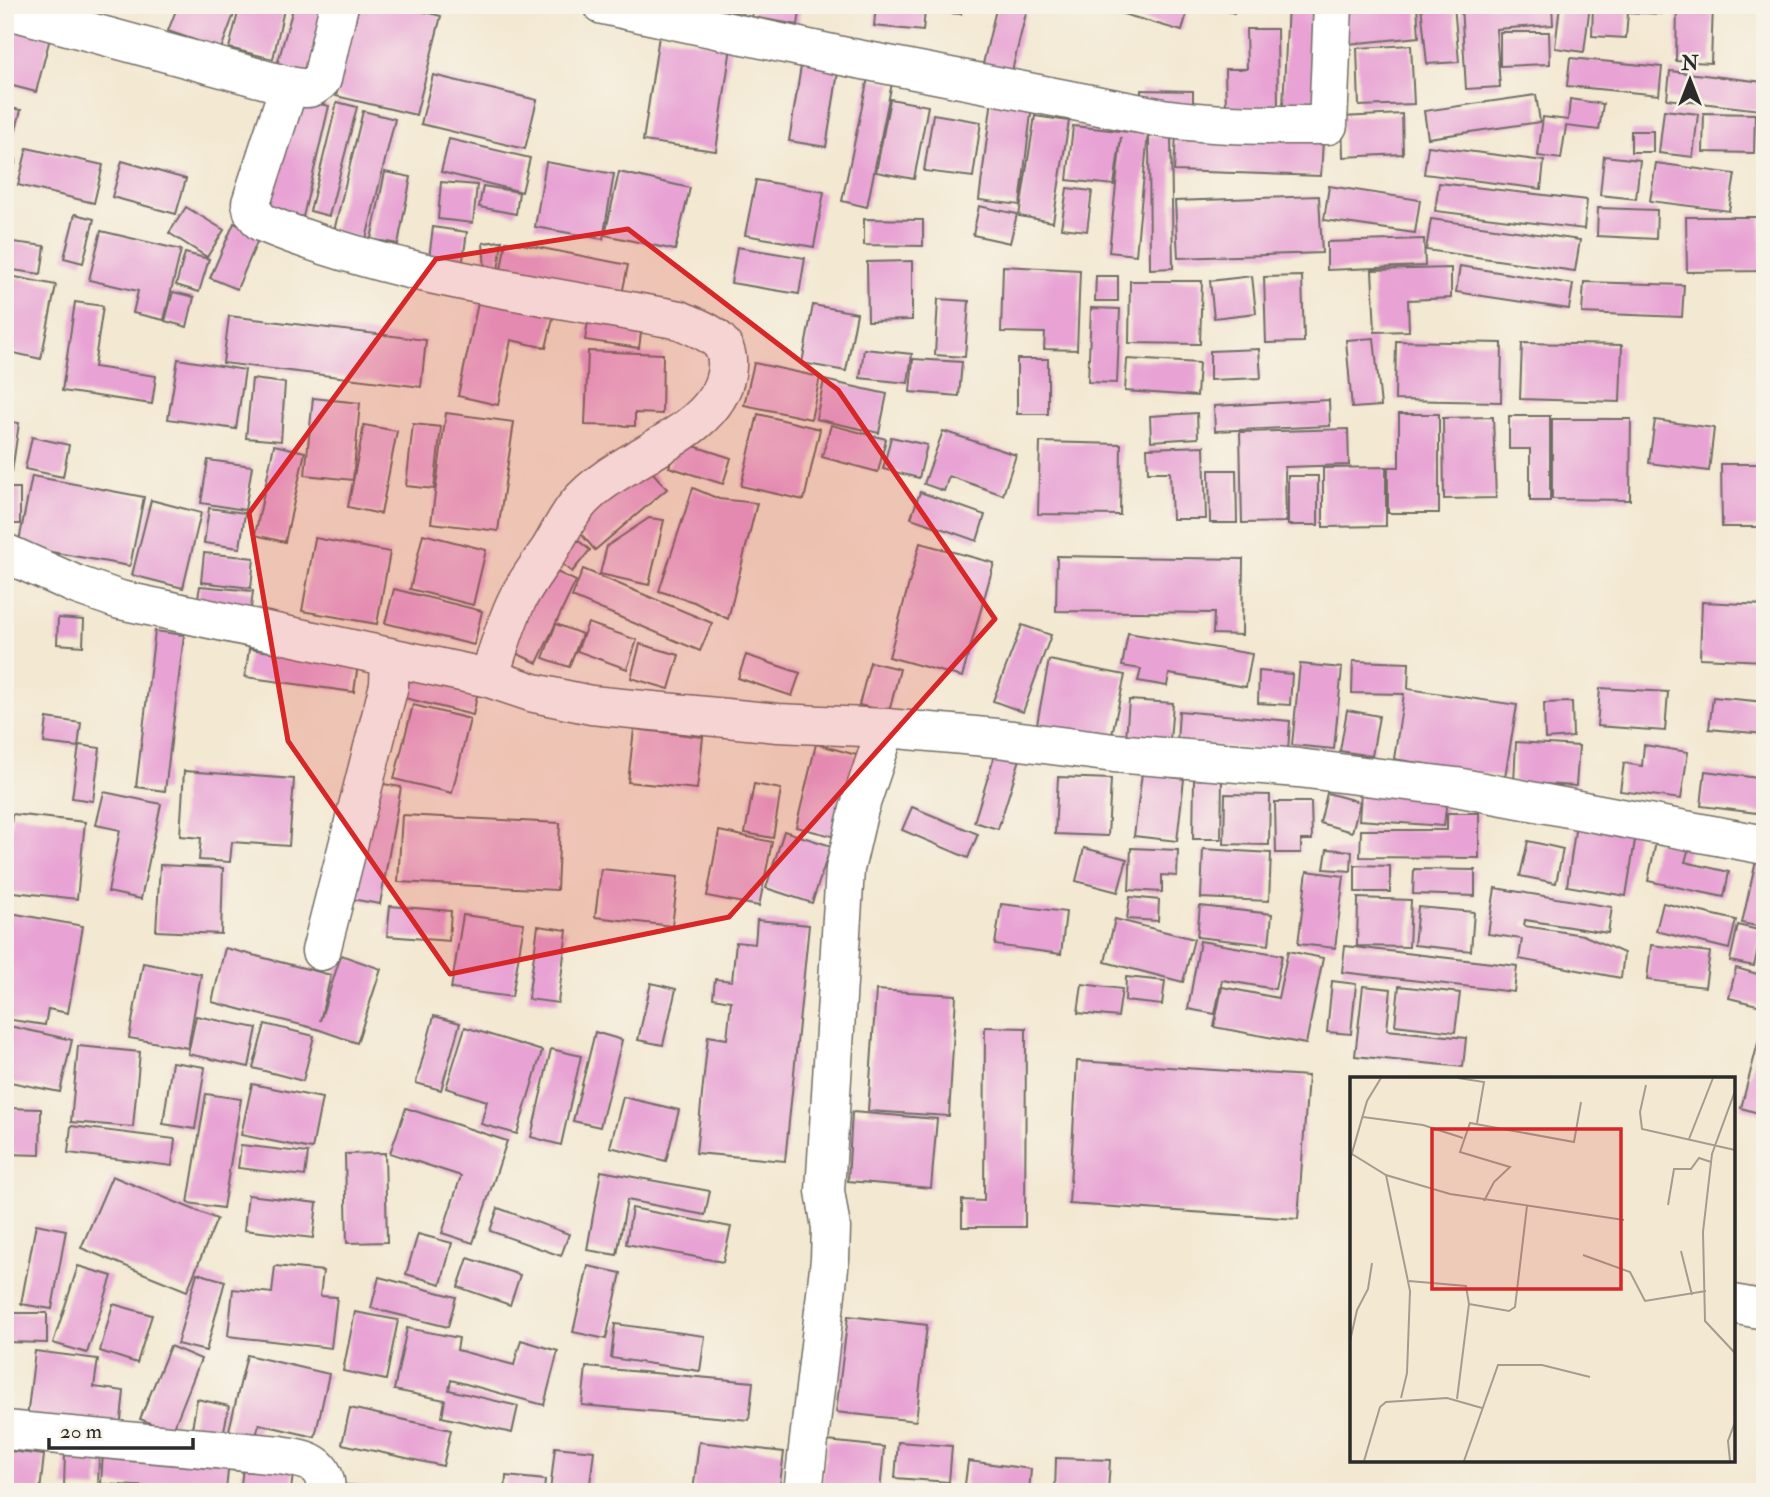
<svg xmlns="http://www.w3.org/2000/svg" width="1770" height="1497" viewBox="0 0 1770 1497" font-family="'IM FELL Double Pica',serif">
<style>
.building{fill:#e8a3d4}
.lines{fill:none;stroke-linecap:round;stroke-linejoin:round}
.minor-casing{stroke:#716d65;stroke-width:41}
.minor{stroke:#fff;stroke-width:38}
.marked{fill:#d62828;fill-opacity:0.2;stroke:#d62828;stroke-width:5;stroke-linejoin:round}
.inset-road{fill:none;stroke:#a39c8f;stroke-width:2}
.view{fill:#d62828;fill-opacity:0.15;stroke:#d62828;stroke-width:3.5}
.inset-edge{fill:none;stroke:#2b2b2b;stroke-width:3.5}
</style>
<rect width="100%" height="100%" fill="#f7f3e8"/>
<filter id="ink" filterUnits="userSpaceOnUse"><feTurbulence type="fractalNoise" baseFrequency=".0143" numOctaves="2"/><feDisplacementMap in="SourceGraphic" scale="14" xChannelSelector="R" yChannelSelector="G"/><feConvolveMatrix kernelMatrix="1 2 1 2 8 2 1 2 1" color-interpolation-filters="sRGB"/></filter>
<filter id="wash" filterUnits="userSpaceOnUse"><feTurbulence type="fractalNoise" baseFrequency=".00686" numOctaves="4" result="noise"/><feDisplacementMap in="SourceGraphic" scale="28" xChannelSelector="R" yChannelSelector="G"/><feGaussianBlur stdDeviation="1.57" result="paint"/><feColorMatrix in="noise" values="0 0 0 0 0 0 0 0 0 0 0 0 0 0 0 0 0 1.4 0 .05"/><feComposite in="paint" operator="in"/></filter>
<g filter="url(#wash)">
<rect width="100%" height="100%" fill="#f3e8d2"/>
<g id="blocks">
<g class="building">
<path d="M113 5H144L143 12Z"/>
<path d="M178 5H209L234 14 221 49 168 31Z"/>
<path d="M240 5H285L273 59 229 48Z"/>
<path d="M294 5H327L309 74 277 65Z"/>
<path d="M359 5H397L441 16 416 115 336 96Z"/>
<path d="M712 5H745L743 15Z"/>
<path d="M754 5H801L798 25 752 17Z"/>
<path d="M876 5H961V14L925 11 923 31 874 26Z"/>
<path d="M997 5H1028L1012 71 983 64Z"/>
<path d="M1092 5H1189L1182 31Z"/>
<path d="M1207 5H1236L1234 13Z"/>
<path d="M1288 5H1323L1318 107 1283 106Z"/>
<path d="M1345 5H1417L1419 37 1348 44Z"/>
<path d="M1421 5H1454L1459 62 1427 64Z"/>
<path d="M1461 5H1552L1553 25 1496 29 1500 87 1466 89Z"/>
<path d="M1560 5H1590L1584 52 1555 48Z"/>
<path d="M1593 5H1662V14L1628 12 1626 38 1592 36Z"/>
<path d="M1677 5H1713L1711 63 1676 61Z"/>
<path d="M5 26 50 38 36 92 5 84Z"/>
<path d="M1246 29H1277L1278 107 1226 108 1225 69H1247Z"/>
<path d="M1500 32H1549L1550 64 1500 66Z"/>
<path d="M659 36 731 47 716 151 643 141Z"/>
<path d="M1411 45 1414 104 1359 106 1357 48Z"/>
<path d="M1570 58 1662 67 1659 95 1567 86Z"/>
<path d="M802 60 839 66 826 147 789 141Z"/>
<path d="M1670 71 1763 82 1760 110 1667 99Z"/>
<path d="M433 75 537 100 525 149 421 124Z"/>
<path d="M868 78 892 83 867 207 842 201Z"/>
<path d="M1141 90 1193 91V111H1141Z"/>
<path d="M993 91 1033 97 1020 205 979 200Z"/>
<path d="M1536 95 1540 122 1428 138 1424 111Z"/>
<path d="M296 99 329 106 303 217 269 209Z"/>
<path d="M890 99 928 106 914 179 876 172Z"/>
<path d="M1570 99 1603 104 1599 130 1566 126 1561 159 1538 156 1543 117 1568 120Z"/>
<path d="M337 102 357 107 329 216 310 211Z"/>
<path d="M5 107 21 110 14 137 5 135Z"/>
<path d="M1664 110 1698 114 1693 157 1659 153Z"/>
<path d="M363 111 395 119 366 239 334 231Z"/>
<path d="M1704 113 1755 114 1754 153 1703 152Z"/>
<path d="M933 114 981 122 973 177 924 171Z"/>
<path d="M1402 114 1403 154 1343 157 1342 117Z"/>
<path d="M1035 116 1069 121 1053 222 1019 216Z"/>
<path d="M1073 126 1148 134 1136 255 1109 252 1121 137 1114 185 1067 180Z"/>
<rect x="1631" y="131" width="22" height="21"/>
<path d="M1176 134 1323 140 1321 176 1174 171Z"/>
<path d="M1171 135 1173 268 1150 269 1149 136Z"/>
<path d="M449 139 530 158 522 192 441 172Z"/>
<path d="M1428 146 1544 161 1541 189 1424 174Z"/>
<path d="M27 148 103 165 94 203 18 185Z"/>
<path d="M1604 156 1640 160 1636 199 1600 195Z"/>
<path d="M5 157 16 160 6 192H5Z"/>
<path d="M122 161 186 179 176 214 112 197Z"/>
<path d="M546 162 614 174 603 239 535 227Z"/>
<path d="M1656 163 1735 174 1729 211 1650 201Z"/>
<path d="M385 172 411 177 398 244 371 239Z"/>
<path d="M619 172 690 188 675 250 605 235Z"/>
<path d="M756 180 824 192 814 247 745 235Z"/>
<path d="M441 182 477 185 473 223 438 219Z"/>
<path d="M1439 183 1587 200 1584 229 1435 211Z"/>
<path d="M483 186 519 192 516 214 479 207Z"/>
<path d="M1329 186 1420 200 1415 233 1324 220Z"/>
<path d="M1067 188 1092 191 1087 231 1061 228Z"/>
<path d="M1319 196 1322 253 1178 258 1175 201Z"/>
<path d="M979 206 1017 214 1010 243 973 235Z"/>
<path d="M186 207 224 230 207 257 169 233Z"/>
<path d="M1598 208 1657 210 1656 239 1597 236Z"/>
<path d="M75 214 94 219 83 263 64 258Z"/>
<path d="M1686 217H1761V271L1687 272Z"/>
<path d="M864 219 923 220V246L864 245Z"/>
<path d="M1431 219 1580 240 1575 271 1426 250Z"/>
<path d="M234 223 260 235 237 289 210 278Z"/>
<path d="M433 227 467 232 462 267 428 266Z"/>
<path d="M101 231 181 250 164 320 133 313 138 291 89 280Z"/>
<path d="M1424 239 1425 266 1327 270V242Z"/>
<path d="M5 241 45 246 41 274 5 269Z"/>
<path d="M502 241 498 271 485 270 483 243Z"/>
<path d="M506 241 628 265 621 299 500 275Z"/>
<path d="M737 247 805 258 799 294 731 283Z"/>
<path d="M185 253 209 259 199 292 176 285Z"/>
<path d="M912 261V320L868 321 867 262Z"/>
<path d="M1003 266 1080 270 1077 350 1044 349 1045 333 1001 332Z"/>
<path d="M1460 266 1573 284 1569 309 1456 292Z"/>
<path d="M1451 268V298L1408 300 1409 331 1375 332 1372 270Z"/>
<path d="M5 275 56 285 41 359 5 351Z"/>
<path d="M1096 276H1118V301H1095Z"/>
<path d="M1252 276 1256 313 1214 318 1210 281Z"/>
<path d="M1302 276 1304 342 1266 343 1264 277Z"/>
<path d="M1130 281H1202L1200 344 1129 343Z"/>
<path d="M1584 282 1684 285 1682 317 1582 313Z"/>
<path d="M481 289 556 305 546 348 511 340 498 405 458 396Z"/>
<path d="M173 292 194 297 187 327 165 321Z"/>
<path d="M938 299 969 301 965 357 935 355Z"/>
<path d="M75 302 103 306 94 367 156 376 152 404 62 391Z"/>
<path d="M813 305 857 313 846 371 802 363Z"/>
<path d="M1091 308 1120 309 1117 383 1088 382Z"/>
<path d="M590 309 643 317 639 348 585 340Z"/>
<path d="M229 316 426 340 421 387 223 363Z"/>
<path d="M1374 338 1381 406 1352 408 1346 340Z"/>
<path d="M1396 341 1502 343 1501 402 1395 400Z"/>
<path d="M1522 343 1622 345 1620 402 1520 399Z"/>
<path d="M864 349 912 354 908 383 860 378Z"/>
<path d="M1259 349 1261 378 1210 380V351Z"/>
<path d="M588 351 663 354 662 414 635 413V426L585 425Z"/>
<path d="M178 359 245 370 236 429 168 419Z"/>
<path d="M913 359 962 362 959 396 910 392Z"/>
<rect x="1017" y="359" width="31" height="55"/>
<path d="M1127 359 1199 363 1197 396 1125 391Z"/>
<path d="M754 363 820 377 811 419 744 405Z"/>
<path d="M252 379 285 383 281 441 246 438Z"/>
<path d="M824 380 887 394 879 433 816 419Z"/>
<path d="M313 398 360 403 353 480 305 475Z"/>
<path d="M1329 400 1330 426 1215 431 1214 406Z"/>
<path d="M446 413 514 422 498 531 431 523Z"/>
<path d="M1197 413 1198 438 1151 441 1150 416Z"/>
<path d="M758 414 820 429 804 500 741 486Z"/>
<path d="M1399 414H1439V513H1388V467H1399Z"/>
<path d="M1509 416H1550V501H1530V449H1509Z"/>
<path d="M1493 417 1496 498 1444 499 1443 418Z"/>
<path d="M1552 419H1631L1630 500 1552 499Z"/>
<path d="M1655 420 1714 428 1709 471 1649 463Z"/>
<path d="M5 421 19 423 12 472H5Z"/>
<path d="M413 424 441 427 434 489 406 486Z"/>
<path d="M364 425 397 431 381 514 348 507Z"/>
<path d="M831 425 886 439 878 472 822 457Z"/>
<path d="M1348 429 1349 465 1285 467 1286 522 1242 523 1240 432Z"/>
<path d="M943 431 1016 455 1003 495 949 476 944 491 924 484Z"/>
<path d="M32 437 69 445 63 477 25 469Z"/>
<path d="M891 437 927 445 919 478 883 469Z"/>
<path d="M678 441 731 458 723 484 669 467Z"/>
<path d="M1040 442 1121 444 1120 515 1038 514Z"/>
<path d="M274 445 305 452 285 542 255 535Z"/>
<path d="M1204 446 1206 519H1172L1170 472H1148L1147 448Z"/>
<path d="M208 460 252 466 245 510 201 503Z"/>
<path d="M1721 464H1765V527H1722Z"/>
<path d="M647 466 667 489 595 550 575 527Z"/>
<path d="M1386 467V526L1323 527V468Z"/>
<path d="M1209 470H1236L1237 523H1210Z"/>
<path d="M32 476 144 497 130 566 18 546Z"/>
<rect x="1288" y="476" width="30" height="49"/>
<rect x="5" y="488" width="15" height="36"/>
<path d="M693 488 719 499 757 503 728 619 694 602 659 591Z"/>
<path d="M920 492 985 515 977 541 911 518Z"/>
<path d="M151 500 201 513 183 588 132 575Z"/>
<path d="M209 508 245 513 240 548 204 543Z"/>
<path d="M649 518 664 520 649 585 600 574 607 546Z"/>
<path d="M423 534 486 550 473 605 410 589Z"/>
<path d="M571 535 590 550 572 572 554 557Z"/>
<path d="M315 538 390 552 377 624 302 611Z"/>
<path d="M920 543 994 563 962 677 889 657Z"/>
<path d="M204 553 254 558 251 588 201 582Z"/>
<path d="M1057 556 1243 559 1242 635 1213 634 1214 613 1056 611Z"/>
<path d="M548 568 576 581 537 663 509 650Z"/>
<path d="M583 569 712 623 700 651 572 597Z"/>
<path d="M200 586 253 591 251 608 197 603Z"/>
<path d="M394 589 482 611 474 645 385 623Z"/>
<path d="M1702 602 1765 605V661L1700 658Z"/>
<path d="M58 618 84 620 83 646 57 644Z"/>
<path d="M588 623 637 640 627 669 577 651Z"/>
<path d="M556 624 582 634 569 667 543 658Z"/>
<path d="M1022 625 1051 635 1023 712 993 701Z"/>
<path d="M155 631 184 635 165 791 136 787Z"/>
<path d="M1128 633 1252 654 1246 687 1169 674 1167 686 1138 681 1141 669 1122 666Z"/>
<path d="M640 644 679 655 669 689 631 678Z"/>
<path d="M249 649 358 664 354 692 245 677Z"/>
<path d="M746 655 800 673 792 696 738 678Z"/>
<path d="M1049 660 1125 675 1111 739 1037 724Z"/>
<path d="M1353 661 1409 663 1408 689 1517 705 1505 777 1394 759 1404 694 1352 693Z"/>
<path d="M870 662 900 669 889 712 859 705Z"/>
<path d="M1300 664 1342 668 1334 749 1292 745Z"/>
<path d="M1259 671 1292 674 1290 705 1258 703Z"/>
<path d="M407 673 478 691 473 715 401 697Z"/>
<path d="M1600 688 1668 692 1665 731 1597 726Z"/>
<path d="M1713 697 1765 702V734L1709 729Z"/>
<path d="M1129 700 1173 703 1170 741 1126 738Z"/>
<path d="M1572 702 1573 737 1545 739 1544 703Z"/>
<path d="M413 705 470 719 452 793 394 779Z"/>
<path d="M1347 710 1379 716 1372 756 1340 751Z"/>
<path d="M1179 711 1290 721 1288 752 1177 743Z"/>
<path d="M47 718 81 723 78 747 44 743Z"/>
<path d="M634 729 703 737 697 789 628 782Z"/>
<path d="M1516 742 1579 746 1576 786 1514 782Z"/>
<path d="M816 744 860 756 840 838 796 827Z"/>
<path d="M79 745 100 748 93 801 72 798Z"/>
<path d="M1644 745 1688 752 1681 799 1620 791 1624 763 1642 766Z"/>
<path d="M997 748 1021 756 998 829 974 822Z"/>
<path d="M184 771 294 779 289 846 232 842 230 862 199 860 201 838 180 836Z"/>
<path d="M1705 771 1765 779V814L1701 806Z"/>
<path d="M1142 773 1184 779 1177 841 1134 836Z"/>
<path d="M1058 777 1111 779 1108 836 1055 834Z"/>
<path d="M1194 779 1222 780 1221 839H1193Z"/>
<path d="M372 782 401 787 380 904 351 899Z"/>
<path d="M754 784 781 789 773 838 745 833Z"/>
<path d="M1361 791 1447 798 1444 826 1359 820Z"/>
<path d="M104 792 161 804 141 899 108 892 120 830 96 825Z"/>
<path d="M1327 793 1360 802 1352 832 1320 823Z"/>
<path d="M1225 794 1270 795 1269 845 1224 844Z"/>
<path d="M1275 802H1311L1312 840H1301V853H1276Z"/>
<path d="M912 807 978 834 968 858 902 830Z"/>
<path d="M1447 813H1479V858L1360 857 1361 830H1447Z"/>
<path d="M12 814 85 822 77 899 5 891Z"/>
<path d="M402 815 560 823 557 890 398 882Z"/>
<path d="M1576 824 1636 834 1626 896 1567 886Z"/>
<path d="M719 831 772 842 759 906 707 896Z"/>
<path d="M784 831 831 846 812 903 766 888Z"/>
<path d="M1528 841 1563 849 1556 883 1520 876Z"/>
<path d="M1656 842 1689 848 1685 862 1729 872 1724 897 1648 881Z"/>
<path d="M1084 848 1127 859 1118 892 1076 881Z"/>
<path d="M1131 848 1178 850 1177 876 1162 875V892L1129 890Z"/>
<path d="M1203 849 1271 853 1269 901 1201 898Z"/>
<path d="M1327 849 1352 851 1351 871 1324 869Z"/>
<path d="M1756 861 1765 863V928L1742 923Z"/>
<path d="M160 865 223 868 221 934 156 931Z"/>
<path d="M1355 865 1390 866V892H1355Z"/>
<path d="M601 869 678 877 672 926 595 917Z"/>
<path d="M1414 869 1475 870V896L1413 894Z"/>
<path d="M1307 871 1344 876 1335 948 1298 944Z"/>
<path d="M1495 888 1612 907 1608 933 1525 920 1524 926 1583 935 1624 953 1621 978 1519 959 1522 939 1488 934Z"/>
<path d="M1130 897 1159 900 1158 921 1127 919Z"/>
<path d="M1358 898 1411 900 1409 947 1357 946Z"/>
<path d="M1663 903 1736 920 1729 949 1656 931Z"/>
<path d="M1001 904 1066 912 1061 954 995 945Z"/>
<path d="M390 906 451 911 449 941 387 936Z"/>
<path d="M1200 906 1272 914 1269 945 1197 937Z"/>
<path d="M1418 907 1474 912 1471 951 1414 945Z"/>
<path d="M5 912 83 926 68 1013 48 1009 45 1025 5 1019Z"/>
<path d="M463 915 524 923 512 997 451 989Z"/>
<path d="M1115 919 1194 939 1183 982 1105 962Z"/>
<path d="M757 920 809 925 785 1161 696 1153 708 1036 727 1039 731 1001 713 998 715 979 732 981 736 942 755 944Z"/>
<path d="M1738 925 1762 931 1754 966 1730 961Z"/>
<path d="M538 926 567 930 558 1003 528 999Z"/>
<path d="M1200 941 1282 955 1275 989 1222 980 1215 1014 1188 1009Z"/>
<path d="M1651 945 1710 952 1705 987 1647 980Z"/>
<path d="M1345 946 1517 966 1514 992 1342 972Z"/>
<path d="M225 948 331 975 320 1021 341 955 381 969 357 1043 317 1029 212 1002Z"/>
<path d="M1288 951 1323 958 1306 1044 1214 1027 1222 987 1278 998Z"/>
<path d="M143 963 201 974 188 1048 129 1038Z"/>
<path d="M1736 968 1765 976V1007L1729 998Z"/>
<path d="M1126 977 1165 981 1162 1005 1125 1001Z"/>
<path d="M1332 981 1356 984 1351 1034 1327 1032Z"/>
<path d="M651 983 676 989 663 1045 638 1040Z"/>
<path d="M1082 984 1122 989 1118 1017 1078 1013Z"/>
<path d="M1363 986 1391 989 1387 1030 1466 1038 1463 1067 1355 1056Z"/>
<path d="M1399 986 1460 993 1455 1032 1395 1025Z"/>
<path d="M876 990 956 995 949 1116 868 1111Z"/>
<path d="M196 1016 257 1028 249 1067 188 1054Z"/>
<path d="M434 1016 460 1023 441 1090 416 1083Z"/>
<path d="M1764 1020H1765V1115L1741 1108Z"/>
<path d="M265 1024 314 1036 303 1081 253 1068Z"/>
<path d="M5 1025 72 1040 60 1092 5 1081Z"/>
<path d="M465 1027 542 1051 517 1134 481 1124 487 1101 446 1088Z"/>
<path d="M985 1027 1026 1028 1025 1227H962V1200L984 1201Z"/>
<path d="M595 1032 622 1040 600 1127 573 1121Z"/>
<path d="M78 1046 140 1052 133 1127 71 1122Z"/>
<path d="M551 1049 581 1056 561 1145 531 1137Z"/>
<path d="M1077 1061 1308 1076 1298 1219 1069 1204Z"/>
<path d="M172 1062 205 1067 195 1129 163 1124Z"/>
<path d="M252 1084 322 1098 312 1149 241 1135Z"/>
<path d="M206 1094 241 1099 223 1208 188 1203Z"/>
<path d="M623 1097 679 1110 666 1161 610 1147Z"/>
<path d="M5 1108 41 1109 40 1155 5 1154Z"/>
<path d="M406 1108 507 1141 473 1243 442 1233 461 1176 390 1153Z"/>
<path d="M852 1112 937 1119 931 1188 848 1181Z"/>
<path d="M71 1126 175 1139 172 1166 68 1153Z"/>
<path d="M241 1145 308 1153 305 1176 238 1168Z"/>
<path d="M385 1153 387 1242 347 1243 345 1154Z"/>
<rect x="5" y="1161" width="7" height="24"/>
<path d="M601 1171 710 1191 705 1215 627 1200 617 1255 587 1250Z"/>
<path d="M112 1176 217 1219 187 1291 81 1248Z"/>
<path d="M248 1195 317 1203 313 1238 244 1230Z"/>
<path d="M498 1208 569 1234 561 1256 490 1231Z"/>
<path d="M632 1208 731 1227 723 1262 626 1244Z"/>
<path d="M36 1224 66 1230 52 1309 21 1304Z"/>
<path d="M418 1234 452 1243 441 1284 406 1274Z"/>
<path d="M468 1258 520 1275 510 1305 458 1287Z"/>
<path d="M78 1266 112 1276 87 1353 53 1343Z"/>
<path d="M275 1266 323 1271 320 1296 337 1297 331 1348 228 1336 233 1289 272 1293Z"/>
<path d="M588 1266 621 1273 606 1339 573 1332Z"/>
<path d="M197 1273 225 1281 206 1351 177 1344Z"/>
<path d="M379 1277 456 1297 448 1327 371 1308Z"/>
<path d="M113 1304 152 1315 137 1363 100 1351Z"/>
<path d="M355 1312 398 1320 386 1380 343 1371Z"/>
<path d="M5 1313H47V1343L5 1342Z"/>
<path d="M848 1316 927 1325 916 1421 836 1412Z"/>
<path d="M615 1324 705 1336 700 1371 611 1358Z"/>
<path d="M407 1328 459 1338 457 1350 514 1365 521 1340 558 1351 544 1405 451 1380 449 1390 518 1406 512 1433 442 1417 445 1400 394 1390Z"/>
<path d="M170 1346 201 1359 172 1432 140 1419Z"/>
<path d="M35 1351 98 1359 94 1387 124 1391 120 1429 27 1418Z"/>
<path d="M247 1355 329 1374 315 1437 259 1424 256 1437 229 1430Z"/>
<path d="M586 1367 753 1382 749 1420 582 1405Z"/>
<path d="M197 1399 229 1406 223 1435 192 1429Z"/>
<path d="M350 1408 451 1430 443 1466 342 1444Z"/>
<path d="M827 1441 884 1447 880 1492H821Z"/>
<path d="M699 1442 784 1452 779 1492H693Z"/>
<path d="M898 1442 952 1446 949 1482 895 1478Z"/>
<path d="M555 1447 594 1451 589 1492H550Z"/>
<path d="M10 1451 44 1455 40 1492 6 1488Z"/>
<path d="M103 1452 229 1460 226 1491 101 1484Z"/>
<path d="M65 1453 99 1455 98 1489 64 1487Z"/>
<path d="M244 1458 294 1464 291 1491 241 1485Z"/>
<path d="M1056 1458 1110 1460 1108 1492H1055Z"/>
<path d="M968 1461 1031 1469 1029 1492H964Z"/>
<path d="M506 1476 545 1480 544 1492H505Z"/>
<path d="M338 1484 369 1487V1492H338Z"/>
<path d="M234 1488 251 1490V1492H234Z"/>
</g>
</g>
</g>
<g filter="url(#ink)">
<use href="#blocks" fill-opacity="0" stroke="#716d65" stroke-width="2"/>
<g class="lines">
<g class="minor-casing">
<g id="minor">
<path d="M603 5 842 56 1162 118C1217 126 1272 125 1328 125L1333 5"/>
<path d="M5 9 289 86C305 88 310 92 322 79L339 5"/>
<path d="M289 86 251 203 253 212 261 222C393 277 540 294 680 320 707 332 733 339 726 374 715 437 617 456 578 504 567 517 559 534 550 549 539 565 527 581 518 598 505 623 498 652 489 678"/>
<path d="M5 553 77 585 120 600 489 678 534 693 591 705 778 723 886 728 997 738 1114 753 1298 768 1456 787 1765 845"/>
<path d="M321 951 389 685 390 659"/>
<path d="M1733 1304 1765 1310"/>
<path d="M5 1430 280 1455C305 1459 326 1461 326 1492"/>
<path d="M803 1492 830 1259 831 1228 825 1191 845 869 859 809 886 728"/>
</g>
</g>
<use href="#minor" class="minor"/>
</g>
</g>
<path class="marked" d="M628 229 838 390 995 619 729 917 450 974 288 741 249 513 436 259Z"/>
<g transform="translate(1350 1077)">
<rect width="385" height="385" fill="#f3e8d2"/>
<path class="inset-road" d="M108 1 134 5 127 46M296 8 290 35 292 52 385 73M385 14 362 77 353 155 355 244 385 276M13 40 73 48 113 61M339 62 363 1M2 77 36 98 100 117 274 143M0 83 17 24 31 1M36 98 60 214 57 296 51 321M134 124 144 105 160 90 110 75 120 46 224 65 231 25M318 128 324 92H341L349 81 361 85M331 174 342 218M233 178 280 195 295 224 356 214M59 204 116 209 119 227 107 322M119 227 159 234 165 230 177 129M0 264 7 233 18 212 22 186M14 384 30 330 36 325 97 321 132 331M114 384 148 288H192L240 300M380 384 378 364 385 345"/>
<path class="view" d="M82 52H271V212H82Z"/>
<rect width="385" height="385" class="inset-edge"/>
</g>
<rect width="1770" height="1497" fill="none" stroke="#f7f3e8" stroke-width="28"/>
<g transform="translate(1690 80)" stroke="#f7f3e8" stroke-width="5" paint-order="stroke">
<path d="M0-5L12 26L0 18L-12 26Z" fill="#2b2b2b"/>
<text y="-10" font-size="19" font-weight="bold" text-anchor="middle" fill="#2b2b2b">N</text>
</g>
<path d="M49 1438v10h144v-10" fill="none" stroke="#2b2b2b" stroke-width="3.5"/>
<text x="60" y="1438" font-size="21" fill="#2b2b2b" stroke="#f7f3e8" stroke-width="5" paint-order="stroke">20 m</text>
</svg>
